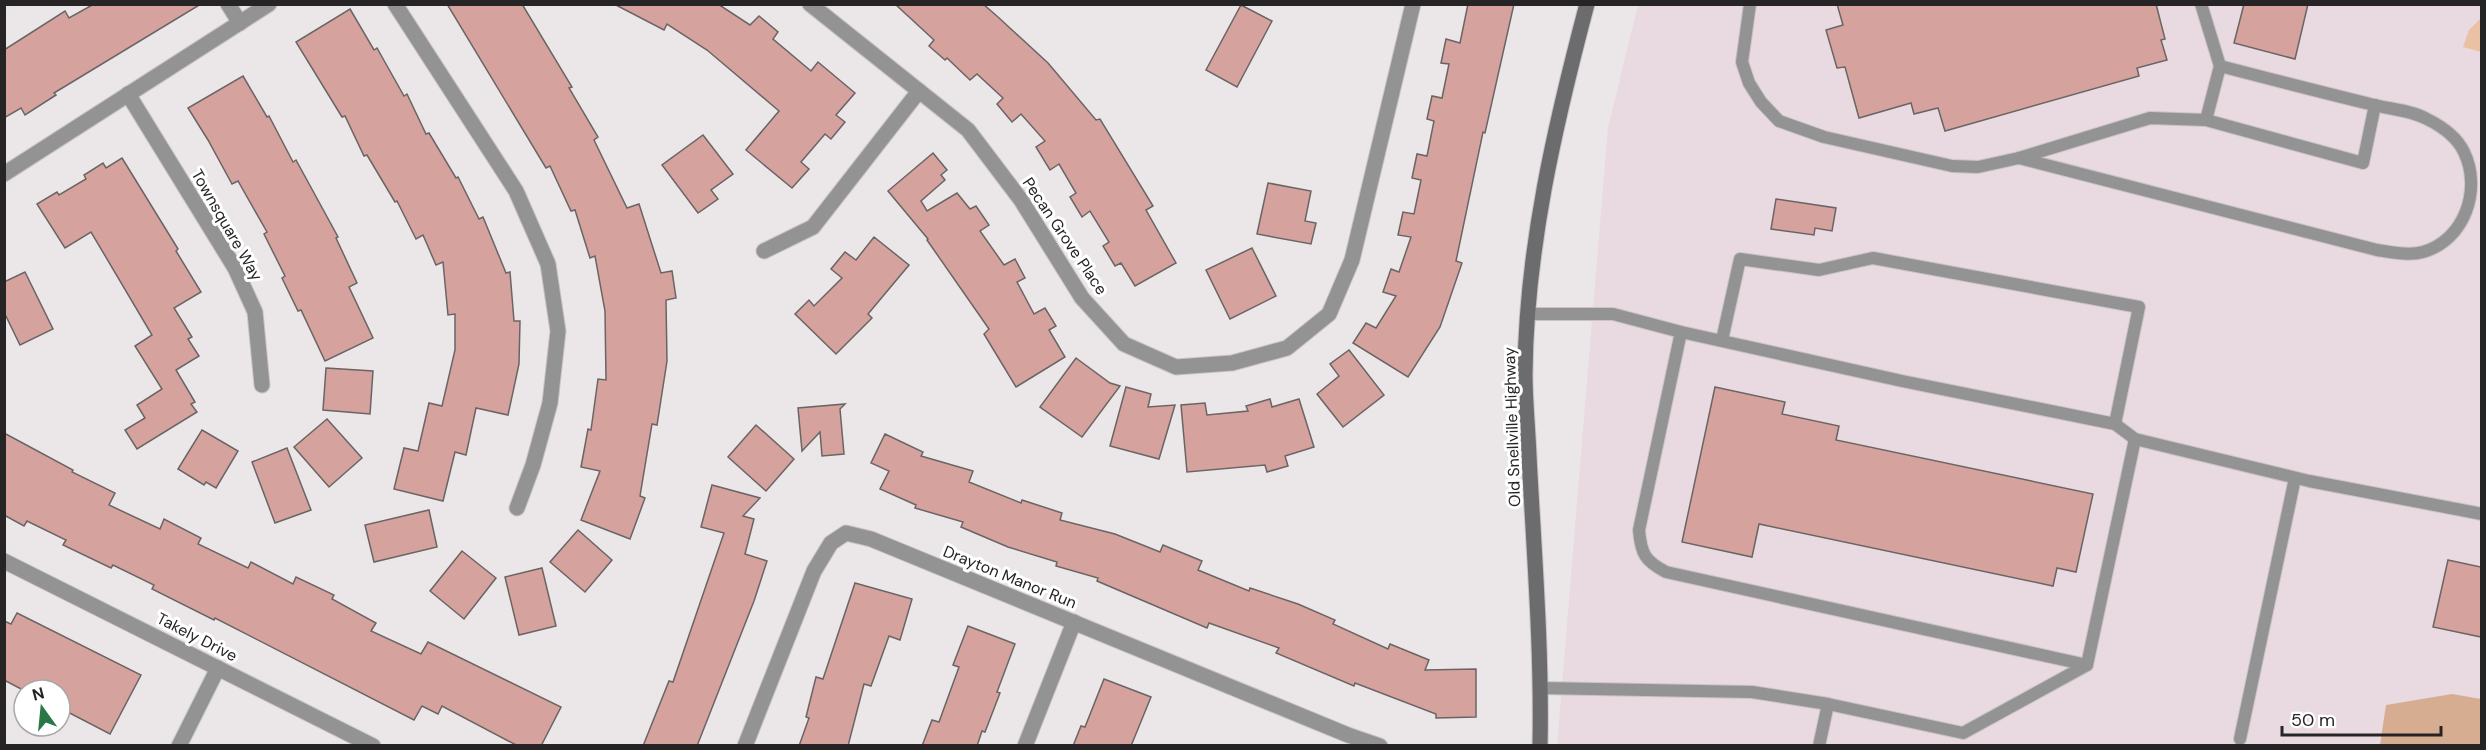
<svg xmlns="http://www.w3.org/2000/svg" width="2486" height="750" viewBox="0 0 2486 750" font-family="'DM Sans',sans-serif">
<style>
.built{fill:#e8dae0}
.green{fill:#ebc1a5}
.forest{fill:#d7ad91}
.building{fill:#d6a29e;stroke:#6a6565;stroke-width:1.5}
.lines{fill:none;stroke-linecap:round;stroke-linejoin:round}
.lane-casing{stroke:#c8c3c5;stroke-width:14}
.street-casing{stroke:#c8c3c5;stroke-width:17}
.secondary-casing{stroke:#c8c3c5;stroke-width:17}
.lane{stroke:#949394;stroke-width:12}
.street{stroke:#949394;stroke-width:15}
.secondary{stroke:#6c6b6d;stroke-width:15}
.labels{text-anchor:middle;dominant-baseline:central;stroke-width:6;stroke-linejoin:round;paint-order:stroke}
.street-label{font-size:16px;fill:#262424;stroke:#fff}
</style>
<rect width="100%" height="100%" fill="#ebe6e8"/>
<path class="built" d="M1638 5H2481V718L2391 746H1557L1608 128Z"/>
<path class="green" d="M2481 18V52L2463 47 2469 30Z"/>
<path class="forest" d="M2452 694 2481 699V745H2380L2386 705Z"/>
<g class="building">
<path d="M94 4H201L54 93 56 95 25 115 21 108 4 118V50L65 11 69 18Z"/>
<path d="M447 4H522L572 87 569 88 598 137 594 140 627 208 639 204 661 273 672 271 676 298 666 300 667 361 657 425 652 424 640 496 645 498 630 539 581 520 600 471 581 467 588 429 591 430 598 379 606 380 605 311 595 256 590 258 575 210 571 211 550 166 546 168Z"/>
<path d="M614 4H718L750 25 759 16 778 32 773 39 811 71 818 62 855 93 836 115 845 122 831 139 825 134 801 162 809 169 792 188 746 150 779 111 707 50 667 24 664 30Z"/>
<path d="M895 4H983L998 17 1048 63 1096 120 1100 119 1153 206 1146 210 1176 263 1135 286 1121 263 1115 266 1103 246 1109 242 1090 211 1082 217 1070 197 1076 193 1059 164 1050 170 1036 147 1045 141 1021 114 1012 122 997 104 1003 98 977 74 970 80 947 58 945 60 929 46 934 40Z"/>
<path d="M1468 4H1514L1485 133 1483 132 1456 261 1462 263 1440 327 1408 377 1353 343 1366 323 1376 328 1396 296 1383 292 1391 269 1399 272 1411 237 1398 235 1403 212 1414 214 1421 180 1412 178 1417 154 1427 156 1434 121 1427 119 1432 96 1442 98 1449 64 1441 63 1446 39 1460 43Z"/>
<path d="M1837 4H2156L2165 39 2161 40 2167 60 2137 68 2139 76 1945 131 1938 108 1914 114 1911 103 1859 118 1845 67 1837 68 1826 30 1843 25Z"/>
<path d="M2244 4H2308L2295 59 2234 43Z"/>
<path d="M1241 5 1272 21 1237 87 1206 70Z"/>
<path d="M350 9 374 50 377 48 404 96 407 94 426 134 429 133 456 178 458 177 479 219 483 217 506 273 510 272 514 321H520L519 364 508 415 476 408 466 455 455 452 443 501 394 489 404 448 418 451 429 403 442 406 455 350V314L448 315 443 262 436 265 423 235 416 239 397 201 395 202 367 155 364 156 345 116 342 117 296 42Z"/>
<path d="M243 76 267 117 269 116 293 162 296 160 338 237 336 238 357 283 349 287 373 338 325 361 301 310 298 311 282 278 285 276 264 234 267 232 238 181 232 184 208 140 188 108Z"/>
<path d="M703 135 733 174 711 190 718 199 698 213 662 165Z"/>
<path d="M933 153 947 170 941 175 945 180 921 201 927 211 957 193 970 209 976 206 989 225 980 231 1004 265 1015 259 1025 278 1017 282 1034 314 1045 308 1056 326 1049 330 1065 357 1016 387 984 334 989 329 927 240 928 239 888 191Z"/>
<path d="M122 158 178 249 176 251 201 292 174 308 192 337 188 339 199 356 176 370 195 402 191 404 197 412 137 449 125 430 145 418 137 405 162 389 135 346 152 335 91 232 65 248 37 204 57 192 59 195 86 179 84 175 103 163 106 168Z"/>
<path d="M1268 183 1311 191 1305 221 1316 223 1311 244 1257 234Z"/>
<path d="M1776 199 1836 208 1832 231 1815 228 1814 235 1771 229Z"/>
<path d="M874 237 909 265 868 314 872 318 836 354 795 314 809 300 814 306 842 278 831 269 845 252 856 260Z"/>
<path d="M1252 248 1276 296 1230 319 1206 270Z"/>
<path d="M25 272 53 329 20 345 4 312V282Z"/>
<path d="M1349 350 1384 395 1343 427 1317 394 1339 376 1330 364Z"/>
<path d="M1076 358 1110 383 1120 386 1082 437 1040 407Z"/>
<path d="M326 368 373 371 370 414 323 410Z"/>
<path d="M1126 387 1151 394 1148 407 1175 405 1159 459 1110 446Z"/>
<path d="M1715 387 1785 402 1782 414 1839 426 1836 440 2093 494 2076 572 2057 568 2053 586 1759 524 1752 557 1682 542Z"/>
<path d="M1270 399 1272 407 1299 399 1314 447 1285 456 1288 466 1267 472 1265 465 1187 472 1181 405 1205 403 1207 415 1248 411 1246 406Z"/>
<path d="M845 404 840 409 844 454 822 456 820 432 802 451 798 408Z"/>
<path d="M327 419 362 458 329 487 294 447Z"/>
<path d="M756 425 794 459 766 491 728 457Z"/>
<path d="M202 430 238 451 216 488 206 482 204 485 178 469Z"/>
<path d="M4 433 73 470 72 472 115 493 109 505 160 529 164 519 201 538 198 544 248 568 251 562 293 584 296 577 334 595 332 599 376 623 371 631 421 654 428 642 561 707 541 746H518L442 706 438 714 422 706 414 720 215 618 214 620 152 589 154 585 113 565 111 568 63 545 66 540 27 521 24 526 4 515Z"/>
<path d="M885 434 923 452 921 456 973 471 969 482 1021 503 1022 500 1062 513 1060 520 1115 534 1160 552 1163 545 1202 561 1198 570 1249 591 1250 588 1298 604 1335 620 1333 624 1388 649 1390 644 1429 660 1425 670 1476 669V717L1436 718V714L1355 683 1354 686 1276 653 1279 648 1209 623 1207 628 1097 581 1098 578 1056 566 1057 562 1008 547 961 527 963 522 915 508 916 505 880 489 889 471 871 463Z"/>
<path d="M287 448 311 510 275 523 252 462Z"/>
<path d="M712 485 760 498 743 516 754 519 745 554 767 561 754 601 697 746H643L669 681 673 682 724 533 701 527Z"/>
<path d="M429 510 437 547 374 562 365 525Z"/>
<path d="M578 530 612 560 585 592 550 562Z"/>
<path d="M462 551 496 578 464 619 430 591Z"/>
<path d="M2448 560 2481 567V637L2433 627Z"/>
<path d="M542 568 556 626 519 635 505 577Z"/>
<path d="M855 583 912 599 900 640 889 636 871 686 864 684 848 746H799L809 718 806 717 816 677 823 679Z"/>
<path d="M17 613 141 675 110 734 60 708V690H23L4 680V621L11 624Z"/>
<path d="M968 626 1015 644 997 692 1000 693 985 732 982 731 977 746H922L932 720 939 722 959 667 953 665Z"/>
<path d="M1104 679 1151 697 1131 746H1073L1081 726 1085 727Z"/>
</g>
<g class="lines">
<g class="lane-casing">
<g id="lane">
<path d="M1750 4 1742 62 1749 83 1761 102 1779 121 1824 137 1952 166 1978 167 2019 158 2377 250C2391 252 2409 256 2423 252 2465 240 2482 189 2464 152 2457 137 2441 126 2427 119 2411 110 2388 109 2370 104 2320 92 2270 79 2220 66L2206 120"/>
<path d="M2201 4 2220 66"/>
<path d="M2019 158 2150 118 2206 120 2363 163 2375 105"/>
<path d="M1528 314H1613L1681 332 1902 381 2115 424 2135 439 2309 481 2482 514"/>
<path d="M1681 332 1639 530C1641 554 1645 561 1666 572L2087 665 2135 439"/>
<path d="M1722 340 1740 259 1819 270 1873 258 2139 307 2115 424"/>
<path d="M1541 688 1752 692 1828 704 1963 733 2087 665"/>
<path d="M2240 739 2295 478"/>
<path d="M1819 746 1828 704"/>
</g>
</g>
<g class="street-casing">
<g id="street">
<path d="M228 4 240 23"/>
<path d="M395 4 516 191 548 264 558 331 550 403 533 465 517 508"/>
<path d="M810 4 968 130 1021 200 1082 298 1124 344 1176 367 1232 363 1287 348 1329 314 1352 260 1413 4"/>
<path d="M128 94 235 268 255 312 262 385"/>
<path d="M4 174 269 4"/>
<path d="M764 251 813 227 919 91"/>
<path d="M4 561 373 746"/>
<path d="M179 746 218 668"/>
<path d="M745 746 814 571 831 543 846 533 871 539 1348 735 1380 746"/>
<path d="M1025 746 1074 622"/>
</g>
</g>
<g class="secondary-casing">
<path id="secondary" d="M1540 746C1542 649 1534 553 1529 456 1528 429 1525 402 1525 374 1526 249 1555 125 1587 4"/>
</g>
<use href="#lane" class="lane"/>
<use href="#street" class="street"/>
<use href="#secondary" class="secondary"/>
</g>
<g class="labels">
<g class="street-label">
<text transform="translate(227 225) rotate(60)">Townsquare Way</text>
<text transform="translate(1065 236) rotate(56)">Pecan Grove Place</text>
<text transform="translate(1512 427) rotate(-92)">Old Snellville Highway</text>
<text transform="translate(1010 577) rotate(22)">Drayton Manor Run</text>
<text transform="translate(197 637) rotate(27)">Takely Drive</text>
</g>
</g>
<rect width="2486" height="750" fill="none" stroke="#262424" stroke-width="12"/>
<g transform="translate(42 708) rotate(345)"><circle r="28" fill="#ffffff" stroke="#a8a7a7" stroke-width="1.5"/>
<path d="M0-4.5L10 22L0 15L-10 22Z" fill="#297746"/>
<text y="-9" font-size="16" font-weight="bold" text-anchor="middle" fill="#262424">N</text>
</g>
<path d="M2282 726v9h159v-9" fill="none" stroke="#262424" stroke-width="3"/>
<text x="2291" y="726" font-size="18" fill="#262424" stroke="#ffffff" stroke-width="4.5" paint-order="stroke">50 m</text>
</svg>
